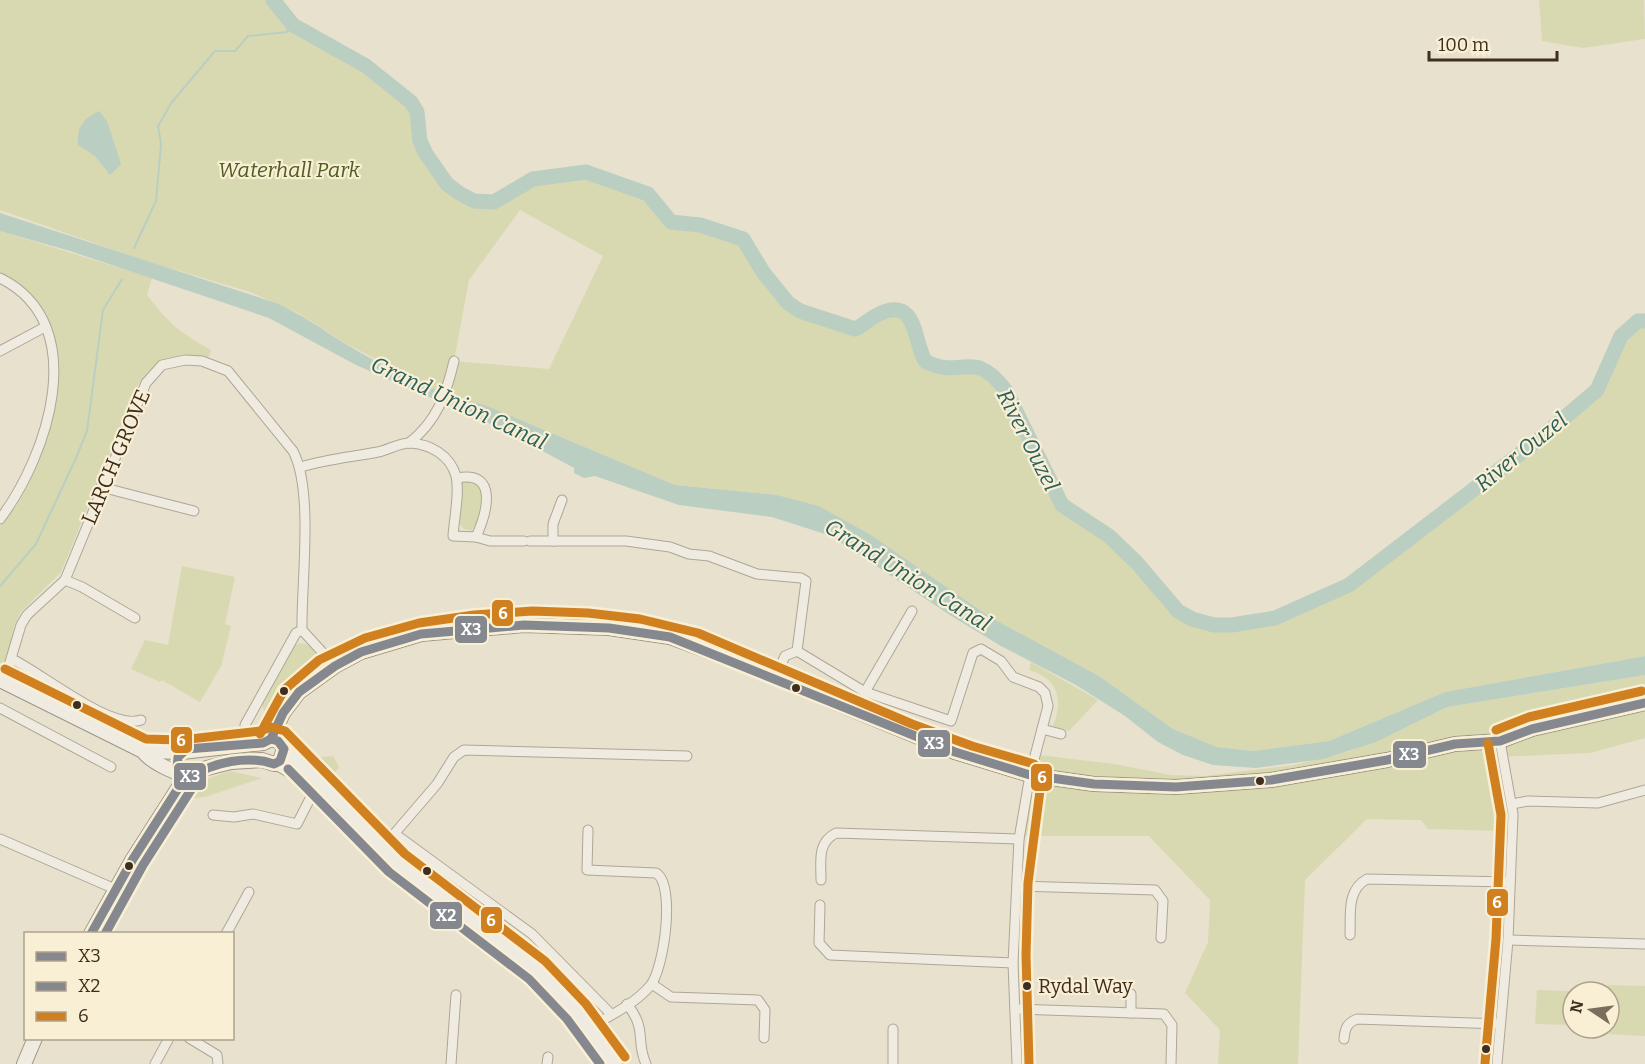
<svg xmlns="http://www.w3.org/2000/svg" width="1645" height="1064" viewBox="0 0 1645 1064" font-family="Bitter,serif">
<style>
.green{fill:#d8d9b0;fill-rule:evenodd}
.water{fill:#bacec2}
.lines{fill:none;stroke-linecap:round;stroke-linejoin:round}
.stream{stroke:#bacec2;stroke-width:2}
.river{stroke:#bacec2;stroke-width:15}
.street-casing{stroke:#aea697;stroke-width:11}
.secondary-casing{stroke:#9d9587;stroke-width:16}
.street{stroke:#f0ebe1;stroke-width:9}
.secondary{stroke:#f0ebe1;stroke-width:14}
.bus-1-casing{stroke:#f9efd5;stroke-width:14}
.bus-2-casing{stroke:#f9efd5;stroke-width:14}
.bus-3-casing{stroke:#f9efd5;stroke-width:14}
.bus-1{stroke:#85898f;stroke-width:9}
.bus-2{stroke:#85898f;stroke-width:9}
.bus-3{stroke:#d1801f;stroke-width:9}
.bus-dot{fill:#3f2e1e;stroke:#f9efd5;stroke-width:2}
.labels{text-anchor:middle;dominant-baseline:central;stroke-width:4.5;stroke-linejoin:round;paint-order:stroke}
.bus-label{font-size:20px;fill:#3f2e1e;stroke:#f9efd5;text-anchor:start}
.park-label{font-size:21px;font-style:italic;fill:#4e5d22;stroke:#f9efd5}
.street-label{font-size:21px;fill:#3f2e1e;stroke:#f9efd5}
.water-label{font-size:22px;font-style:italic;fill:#2b605d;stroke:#f9efd5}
.line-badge{stroke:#f9efd5;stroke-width:2}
.badge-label{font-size:16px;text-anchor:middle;font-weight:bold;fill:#fff}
</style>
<rect width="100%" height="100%" fill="#e8e1ce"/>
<g class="green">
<path d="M0 0H273L293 25 366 66 411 102 417 112 420 141 426 154 447 184 459 193 474 201 495 202 533 179 586 172 648 194 671 222 700 225 743 239 763 272 788 303 800 311 855 329C872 322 881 308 901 310 920 326 913 352 928 362 945 374 966 360 983 367 993 371 1000 383 1006 391L1062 505 1109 536 1137 563 1178 611 1192 619 1214 625H1232L1275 618 1349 585 1538 440 1597 390 1621 336 1638 321 1645 320V656L1445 692 1329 741 1254 751 1217 747 1173 729 1099 676 990 617 871 535 819 506 777 495 675 485 485 405 454 398 433 389 345 343 298 313 250 292 146 261 0 210ZM520 210 603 256 549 369 454 361 469 280Z"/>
<path d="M1539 0H1644L1645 39 1583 48 1542 41Z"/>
<path d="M0 231 152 278 147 295C170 325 179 332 211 350L209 357C177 355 158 359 138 385L61 572 21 612 14 626 9 653 0 669C0 632 0 595 0 559 0 550 0 535 0 527 3 519 13 512 17 505 57 439 86 316 0 274Z"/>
<path d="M462 481H476L483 490 478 521 471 531 464 529 459 523Z"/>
<path d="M182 566 235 577 225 624 231 626 221 666 200 702 162 680 160 682 131 669 145 640 168 645Z"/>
<path d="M300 643C312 644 320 654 319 666L286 686 265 713 262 704 292 647Z"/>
<path d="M1031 662 1098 700 1069 731 1053 726C1064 700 1058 678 1029 670Z"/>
<path d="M1645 675V738L1590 753 1498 757 1506 796 1507 831 1428 829 1421 820 1367 819 1305 880 1298 1064H1218L1220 1030 1185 993 1208 942 1210 900 1149 836H1024L1039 755 1114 764 1171 775 1204 776 1294 765 1350 751 1447 707Z"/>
<path d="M333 756 339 767 331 779 307 759Z"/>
<path d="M230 771 262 778 208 796 183 800 201 781Z"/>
<path d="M1593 985 1645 986V1036L1592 1033V1028H1609V992H1573V1025L1535 1024 1537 990 1592 992Z"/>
</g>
<g class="water">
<path d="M99 111 107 121 121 164 110 175 95 156 78 145C77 126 83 119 99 111Z"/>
<path d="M0 213 276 303C301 314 322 329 344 343 388 369 436 394 485 405L675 485 777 495 819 506 871 535 990 617 1099 676 1173 729 1217 747 1254 751 1329 741 1445 692 1645 656V675L1447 707 1376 742 1323 759 1256 768 1213 765 1183 755 1158 742 1125 716 1076 685 1001 646 953 617 831 536 772 517 679 505 595 476 584 478 574 473V468L500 428 356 365 269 318 70 251 0 231Z"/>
</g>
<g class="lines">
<g class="stream">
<path d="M134 248 156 201 161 144 158 126 172 102 215 51H235L248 36 287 32 290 20"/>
<path d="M0 586 36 544 76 458 87 431 103 310 122 279"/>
</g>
<path class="river" d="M273 0 293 25 366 66 411 102 417 112 420 141 426 154 447 184 459 193 474 201 494 202 533 179 586 172 648 194 671 222 700 225 743 239 763 272 788 303 800 311 855 329C864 325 870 318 879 314 917 296 913 339 925 361 961 381 973 346 1006 391L1062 505 1109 536 1137 563 1178 611 1192 619 1214 625H1232L1275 618 1349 585 1538 440 1597 390 1621 336 1638 321H1645"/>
<g class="street-casing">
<g id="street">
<path d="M0 278C93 324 47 457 0 519"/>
<path d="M0 351 45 327"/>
<path d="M409 443C437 421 446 395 454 361"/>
<path d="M301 467C327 459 352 457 378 452 388 450 399 443 410 443 430 444 450 455 456 476 460 493 454 518 453 536L476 537C487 513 499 470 457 478"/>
<path d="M101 487 194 511"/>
<path d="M476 537 490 541H524"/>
<path d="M530 541H626L670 547 689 554 709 556 757 574 801 578 806 581 797 651"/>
<path d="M553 541V524L562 500"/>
<path d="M65 580 82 587 135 618"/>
<path d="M12 659C40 672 111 731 141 720"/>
<path d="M775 678 785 656 797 651 865 692 951 721 973 653 981 649 1001 661 1013 677 1039 687 1045 693 1048 706 1030 775 1019 839 1013 963 1017 1064"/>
<path d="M4 682 21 625 27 615 65 580 146 383 162 365 185 360 202 361 228 371 293 451C314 491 301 584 302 630L335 666"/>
<path d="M865 692 912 611"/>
<path d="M0 708 111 767"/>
<path d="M245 725 296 633 302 630"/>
<path d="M1042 729 1061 734"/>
<path d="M1512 804 1528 801 1598 803 1645 790"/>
<path d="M213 815 234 817 253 814 297 824 318 783"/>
<path d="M588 830 587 870 656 873C676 884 664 970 650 986 635 1004 609 1016 589 1028"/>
<path d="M395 834 532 934 611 1014"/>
<path d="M0 839 115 889"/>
<path d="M382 848 437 784 454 757 464 750 687 756"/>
<path d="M821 880C821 860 817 843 836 833L1019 839"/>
<path d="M1017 886 1155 890 1163 901 1161 938"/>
<path d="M820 905 819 943 830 955 1013 963"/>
<path d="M226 934 249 892"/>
<path d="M1350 935C1351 916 1346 890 1367 879L1510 882"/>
<path d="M1508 940 1645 944"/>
<path d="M652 984 671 997 758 1000 765 1010 764 1038"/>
<path d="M627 1004C648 1031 635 1039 646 1064"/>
<path d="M1015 1009 1164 1014 1172 1025 1171 1064"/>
<path d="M1131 1013V994"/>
<path d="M189 1038 217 1055 218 1064"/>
<path d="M1344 1039C1345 1028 1347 1023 1357 1019L1500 1024"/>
<path d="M155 1064 169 1038"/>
<path d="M451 1064 456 995"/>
<path d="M547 1064 548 1057"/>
<path d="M893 1064V1029"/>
<path d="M1497 1064 1508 940 1513 814 1500 741"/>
</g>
</g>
<g class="secondary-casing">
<g id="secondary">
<path d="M0 680 143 751C150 762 183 778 195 776L203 769 231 762 262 760 274 764 280 761 284 749"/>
<path d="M271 739 283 713 299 692 335 666 361 652 421 634 524 625 609 628 670 637 732 660 955 752 1030 775 1094 784 1176 787 1271 780 1387 760 1455 744 1500 741 1532 729 1645 703"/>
<path d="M143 751 182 752 263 743 271 739 278 741 317 782 342 804 397 863 537 970 576 1011 615 1064"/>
<path d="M277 763 309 780"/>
<path d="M91 934 133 859 186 776"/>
<path d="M24 1064 35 1038"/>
</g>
</g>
<use href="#street" class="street"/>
<use href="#secondary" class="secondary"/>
<g class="bus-1-casing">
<g id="bus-1">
<path d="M271 739 283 713 299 692 335 666 361 652 421 634 524 625 609 628 670 637 955 752 1030 775 1094 784 1176 787 1271 780 1387 760 1455 744 1500 741 1532 729 1645 703"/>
<path d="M271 739 278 741 284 749 280 761 274 764C248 755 213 762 191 777L183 775 177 768 178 757 187 749 263 743Z"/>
<path d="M91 934 133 859 186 776"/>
</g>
</g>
<g class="bus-2-casing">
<g id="bus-2">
<path d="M288 769 389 872 529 979 567 1019 600 1064"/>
<path d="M105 934 143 865 196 782"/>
</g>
</g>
<g class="bus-3-casing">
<g id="bus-3">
<path d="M5 669 146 739 181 740 260 731 271 727 285 731 405 854 545 961 586 1004 625 1057"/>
<path d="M1496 730 1529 717 1642 691"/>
<path d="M260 734 284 690 319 660 365 638 419 623 474 615 532 611 588 613 640 619 698 633 912 724 972 746 1034 764 1042 775 1028 883 1026 955 1029 1064"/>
<path d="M1485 1063 1496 939 1501 815 1488 743"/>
</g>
</g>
<use href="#bus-1" class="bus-1"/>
<use href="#bus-2" class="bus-2"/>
<use href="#bus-3" class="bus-3"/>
</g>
<g class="bus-dot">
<circle cx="796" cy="688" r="5"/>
<circle cx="284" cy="691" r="5"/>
<circle cx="77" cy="705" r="5"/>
<circle cx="1260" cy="781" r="5"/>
<circle cx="129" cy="866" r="5"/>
<circle cx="427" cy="871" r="5"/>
<circle cx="1027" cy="986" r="5"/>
<circle cx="1486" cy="1049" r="5"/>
</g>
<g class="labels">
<g class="bus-label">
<text x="1038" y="986">Rydal Way</text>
</g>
<g class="park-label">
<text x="289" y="170">Waterhall Park</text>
</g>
<g class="street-label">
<text transform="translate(116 457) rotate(-67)">LARCH GROVE</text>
</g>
<g class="water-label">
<text transform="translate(459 403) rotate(25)">Grand Union Canal</text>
<text transform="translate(1028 440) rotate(63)">River Ouzel</text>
<text transform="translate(1521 452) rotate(-39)">River Ouzel</text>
<text transform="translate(908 575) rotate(32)">Grand Union Canal</text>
</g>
</g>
<g class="line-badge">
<rect x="491" y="599" width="23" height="28" rx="6" fill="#d1801f"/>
<rect x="454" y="615" width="34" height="29" rx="6" fill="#85898f"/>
<rect x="170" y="726" width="23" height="28" rx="6" fill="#d1801f"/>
<rect x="917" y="729" width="34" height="29" rx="6" fill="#85898f"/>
<rect x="1392" y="740" width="35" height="29" rx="6" fill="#85898f"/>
<rect x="173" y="762" width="34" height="29" rx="6" fill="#85898f"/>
<rect x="1030" y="763" width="23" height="29" rx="6" fill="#d1801f"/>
<rect x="1486" y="888" width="23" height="29" rx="6" fill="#d1801f"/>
<rect x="429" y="901" width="34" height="29" rx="6" fill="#85898f"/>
<rect x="480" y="906" width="23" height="28" rx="6" fill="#d1801f"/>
</g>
<g class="badge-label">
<text x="503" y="619">6</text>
<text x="471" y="635">X3</text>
<text x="181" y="746">6</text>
<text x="934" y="749">X3</text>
<text x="1409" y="760">X3</text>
<text x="190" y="782">X3</text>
<text x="1042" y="783">6</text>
<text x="1497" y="908">6</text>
<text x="446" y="921">X2</text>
<text x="491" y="926">6</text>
</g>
<rect x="24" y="932" width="210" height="108" fill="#f9efd5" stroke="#afa28c" stroke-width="1.5"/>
<rect x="36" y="952" width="30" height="9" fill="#85898f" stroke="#afa28c" stroke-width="1.5"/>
<text x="78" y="962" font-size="18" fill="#3f2e1e">X3</text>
<rect x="36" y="982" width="30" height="9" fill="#85898f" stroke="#afa28c" stroke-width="1.5"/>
<text x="78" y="992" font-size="18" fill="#3f2e1e">X2</text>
<rect x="36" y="1012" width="30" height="9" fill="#d1801f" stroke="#afa28c" stroke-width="1.5"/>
<text x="78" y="1022" font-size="18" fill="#3f2e1e">6</text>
<g transform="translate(1591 1010) rotate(283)"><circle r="28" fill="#f9efd5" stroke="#afa28c" stroke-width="1.5"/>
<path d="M0-4.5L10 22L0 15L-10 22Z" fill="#7a6d5c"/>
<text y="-9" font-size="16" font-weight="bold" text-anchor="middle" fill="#3f2e1e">N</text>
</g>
<path d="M1429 51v9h128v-9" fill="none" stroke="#3f2e1e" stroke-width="3"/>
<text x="1438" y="51" font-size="18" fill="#3f2e1e" stroke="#f9efd5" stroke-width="4.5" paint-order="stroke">100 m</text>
</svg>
